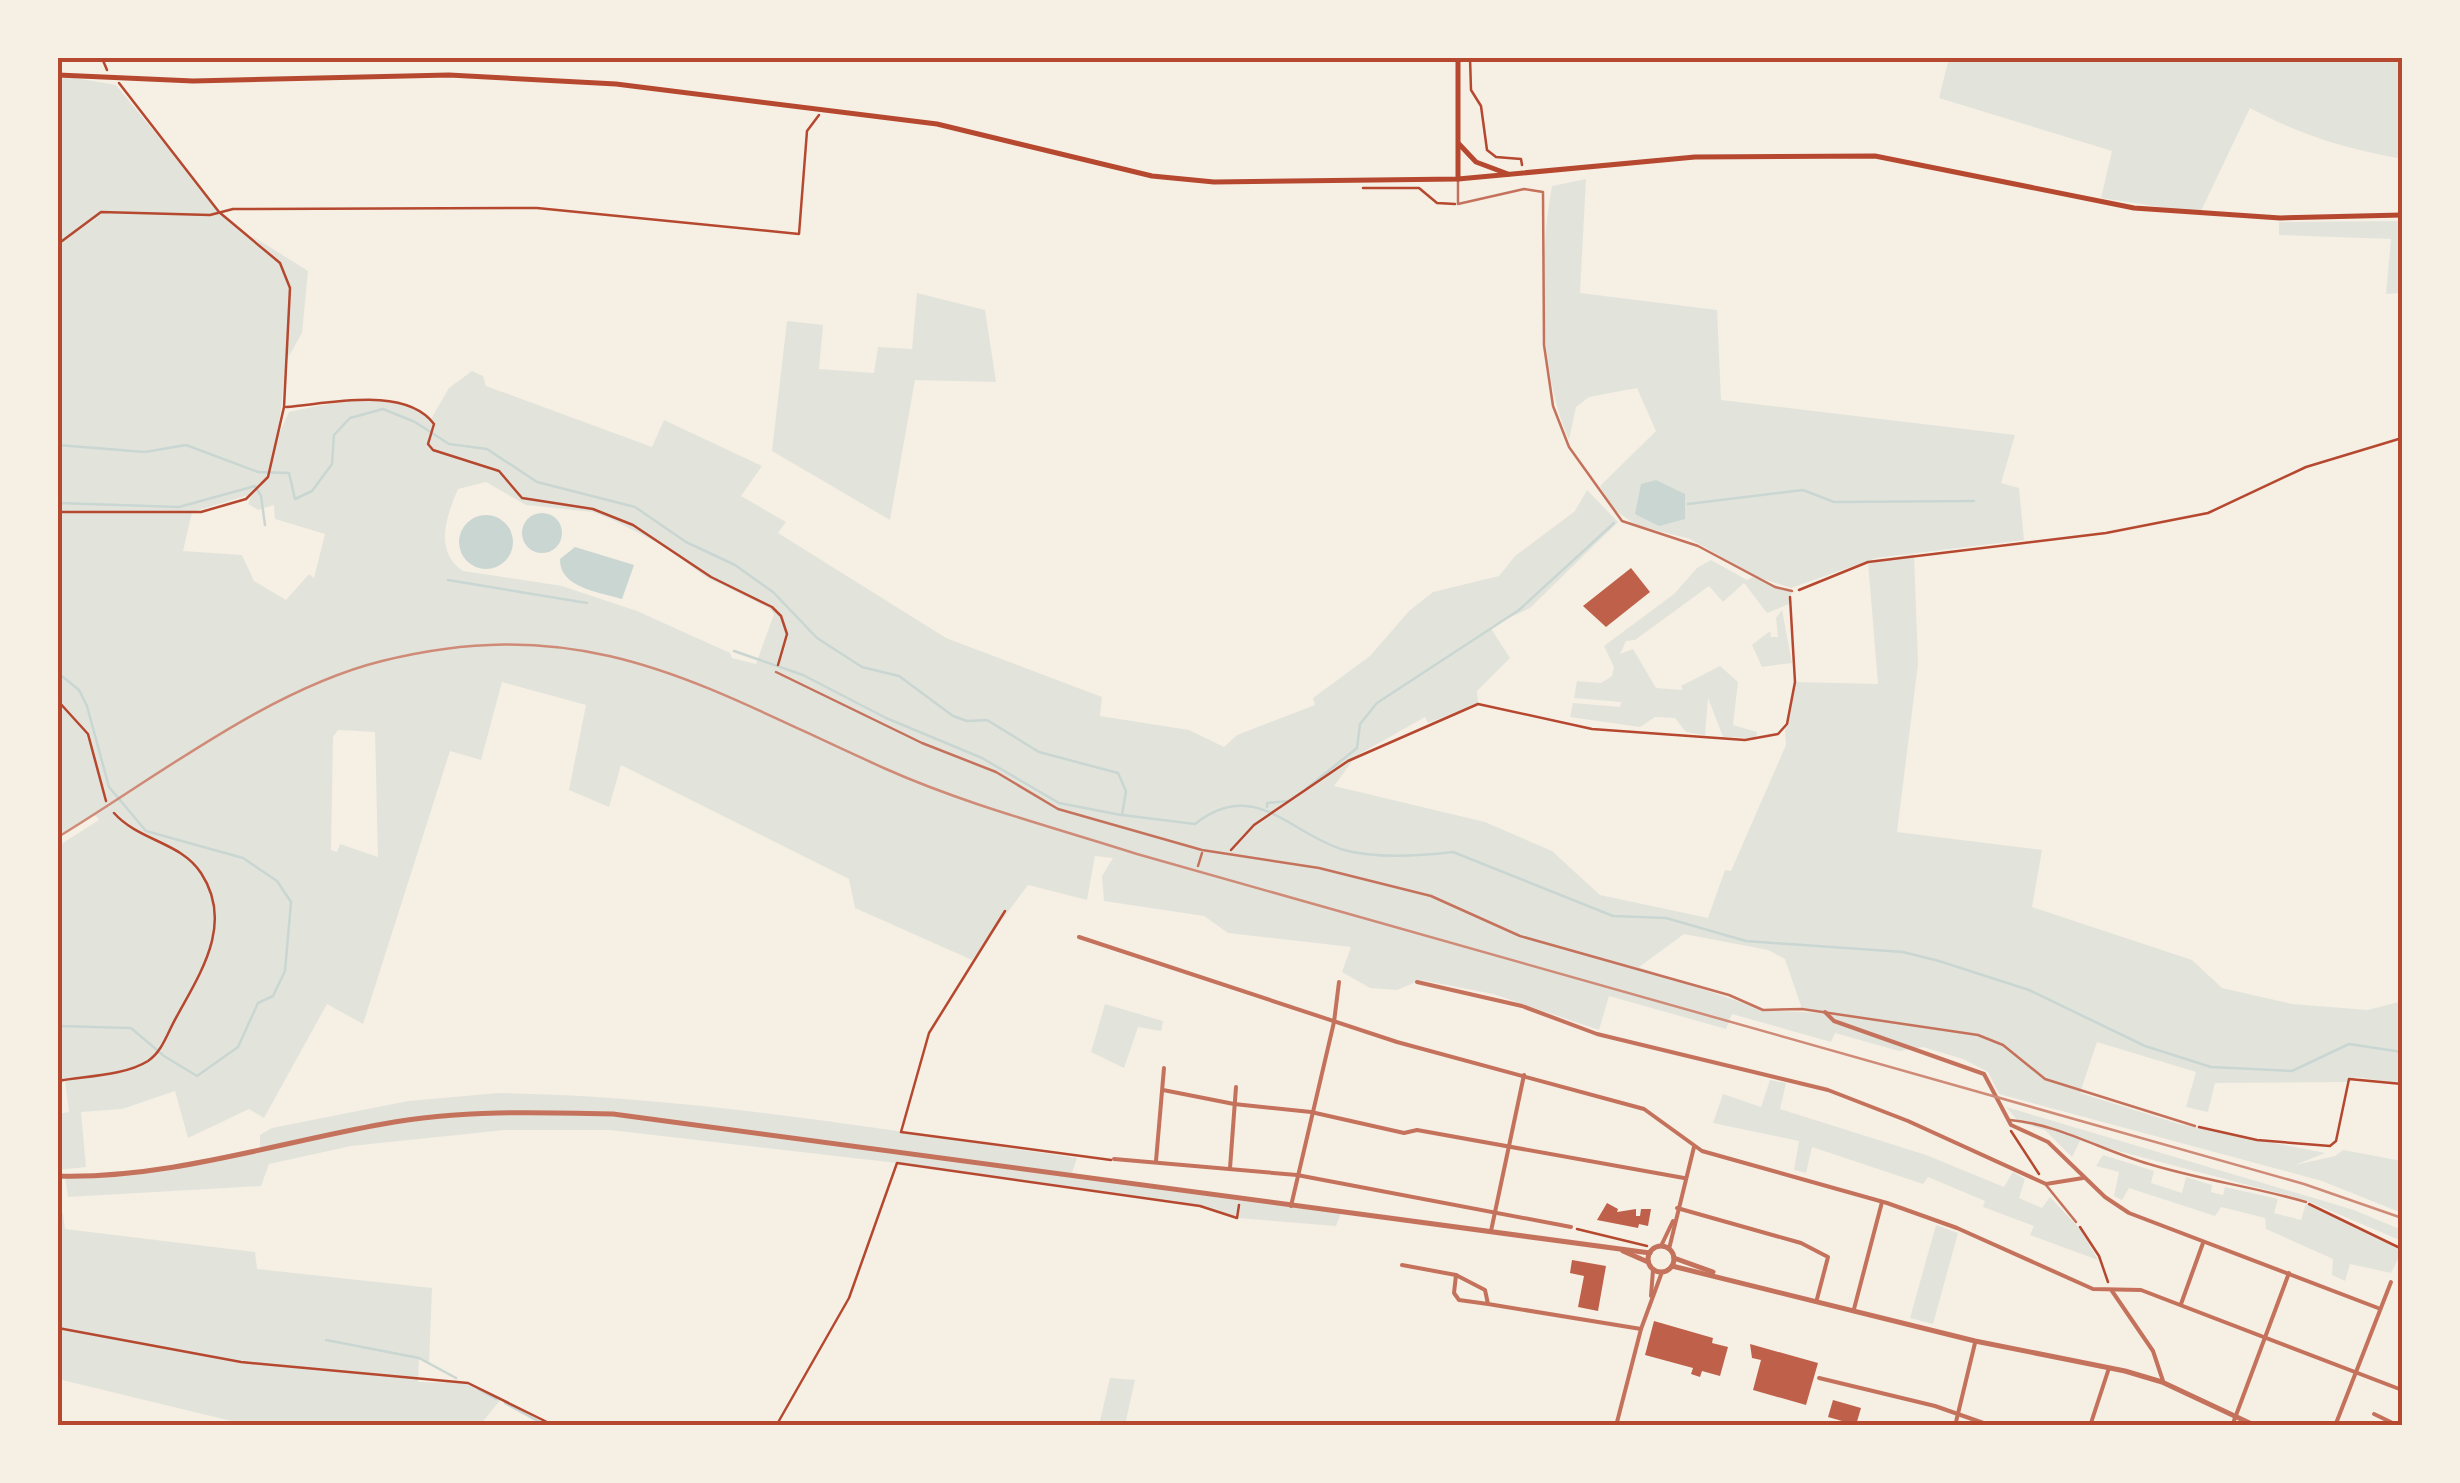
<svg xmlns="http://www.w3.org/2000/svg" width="2460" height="1483" viewBox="0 0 2460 1483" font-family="'Golos Text',sans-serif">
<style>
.green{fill:#e2e4dc;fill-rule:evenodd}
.water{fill:#c9d6d2}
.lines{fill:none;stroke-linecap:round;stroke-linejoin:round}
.stream{stroke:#c9d6d2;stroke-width:2.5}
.building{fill:#bf614a}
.path{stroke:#b5482f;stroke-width:2.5}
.service{stroke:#c5725c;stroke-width:2.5}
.minor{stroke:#c5725c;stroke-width:4}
.tertiary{stroke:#c5725c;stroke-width:5}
.secondary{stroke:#b5482f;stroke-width:5}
.rail{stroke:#cf8b77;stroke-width:2.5}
.neatline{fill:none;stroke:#b5482f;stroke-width:4}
</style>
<rect width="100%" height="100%" fill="#f6efe4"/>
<g class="green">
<path d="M1949 58H2402V159C2347 149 2300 135 2250 108L2200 213 2101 198 2112 151 1939 98Z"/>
<path d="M58 75 116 85 229 222 266 250 252 236 308 271 302 333 286 361 278 436 289 412C330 404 397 386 431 419L449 388 472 371 483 376 486 386 652 447 664 420 762 466 741 496 786 522 778 533 946 638 1102 697 1100 716 1189 730 1224 747 1237 735 1315 705 1313 698 1370 656 1409 611 1433 592 1499 576 1515 556 1575 511 1587 490 1618 522 1530 608 1490 627 1510 658 1477 691 1478 704 1428 723 1425 717 1356 756 1334 786 1485 822 1552 851 1600 895 1708 918 1725 870 1731 871 1786 745 1785 729 1795 682 1878 684 1868 562 1914 554 1918 664 1897 832 2042 850 2032 907 2192 960 2222 988 2292 1004 2368 1010 2402 1001V1084L2356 1077 2348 1082 2215 1083 2208 1112 2186 1107 2196 1072 2097 1042 2080 1093 2179 1124 2325 1153 2295 1165 2335 1156 2343 1150 2402 1161V1213L2322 1181 1999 1094 1988 1072 1963 1059 1923 1047 1899 1051 1835 1033 1831 1042 1732 1014 1726 1029 1609 996 1599 1030 1493 994 1421 980 1397 990 1370 988 1342 972 1351 947 1228 933 1204 916 1104 901 1102 876 1113 858 1095 856 1087 900 1028 885 972 960 855 908 849 879 621 765 609 807 569 790 586 705 502 682 481 760 450 751 363 1024 327 1004 264 1118 249 1109 188 1138 175 1091 122 1109 81 1112 86 1167 58 1170V1114L69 1112 65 1080 58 1081V846L99 820 95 815 58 835ZM486 482 526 505 593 512 613 520 662 545 706 577 769 608 774 614 756 664 732 658 730 653 637 611 562 586 463 571C433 551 447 515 458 489ZM252 494 248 504 258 510 274 505 275 519 325 534 314 578 309 574 286 600 254 581 242 555 183 551 192 512ZM338 730 375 732 378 857 340 844 337 852 331 850 333 737ZM1684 934 1768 950 1785 959 1802 1009 1838 1014 1763 1010 1639 967Z"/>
<path d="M1586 179 1580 293 1717 310 1721 400 2015 435 2001 483 2019 488 2024 540 1876 558 1791 588 1757 577 1690 539 1636 525 1612 508 1600 486 1656 431 1637 388 1589 397 1576 407 1569 440C1538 369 1538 263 1552 186Z"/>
<path d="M2402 221V293L2386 294 2391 239 2279 235V222Z"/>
<path d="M917 293 985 310 996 382 915 380 890 520 772 451 787 321 823 325 819 369 874 373 878 347 912 349Z"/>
<path d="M1711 560 1747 580 1753 577 1792 591 1789 604 1767 613 1744 583 1723 602 1709 586 1635 640 1626 641 1620 654 1633 649 1656 688 1683 690 1681 686 1720 666 1738 682 1733 725 1757 732 1756 738 1723 737 1708 698 1705 735 1686 732 1675 718 1655 717 1640 727 1570 717 1573 703 1620 707 1621 702 1574 698 1577 681 1601 683 1612 676 1614 667 1604 646 1674 594 1697 568Z"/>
<path d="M1782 610 1792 663 1762 667 1752 645 1770 631 1771 637H1778L1776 618Z"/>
<path d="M1105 1004 1163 1021 1161 1031 1138 1027 1124 1068 1091 1052Z"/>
<path d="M1770 1080 1786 1083 1780 1109 1926 1155 2004 1187 2013 1172 2025 1179 2019 1198 2042 1208 2050 1197 2081 1230 2098 1260 2030 1235 2034 1226 1983 1207 1985 1201 1928 1177 1923 1184 1812 1147 1806 1173 1794 1170 1799 1141 1713 1123 1723 1094 1761 1107Z"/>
<path d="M499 1093C693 1096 885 1130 1077 1158L1072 1173 1341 1213 1336 1226 1237 1218 1200 1206 897 1163 610 1130H505L351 1146 269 1164 261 1186 68 1197 65 1177 159 1168 260 1148V1135L272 1128 408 1101Z"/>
<path d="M2006 1107 2354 1210 2402 1230V1241L2305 1200 2080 1141 2072 1157 2045 1130 2019 1122Z"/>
<path d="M2103 1155 2154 1171 2151 1183 2182 1193 2186 1177 2212 1185 2211 1192 2223 1195 2225 1187 2278 1199 2274 1213 2301 1220 2306 1204 2402 1251 2391 1273 2350 1264 2345 1281 2332 1275 2333 1259 2266 1229 2265 1218 2221 1207 2215 1216 2129 1188 2122 1200 2114 1196 2119 1172 2096 1166Z"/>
<path d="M58 1212 63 1213 65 1229 255 1252 257 1269 432 1288 429 1363 419 1359 418 1382 468 1383 502 1398 480 1425 252 1426 58 1379Z"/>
<path d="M1936 1225 1958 1233 1933 1324 1910 1318Z"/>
<path d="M1110 1378 1135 1380 1125 1425H1099Z"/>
</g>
<g class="water">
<path d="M1656 480 1685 494V519L1659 526 1635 514 1641 484Z"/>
<circle cx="542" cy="533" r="20"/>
<circle cx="486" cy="542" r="27"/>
<path d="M575 547 634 565 622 599C600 592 559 588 560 559Z"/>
</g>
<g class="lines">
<g class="stream">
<path d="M58 445 145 452 186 445 258 472 289 473 295 499 312 491 332 464 334 435 350 418 383 409 415 422 449 444 487 449 537 482 635 507 686 542 735 565 773 592 817 638 862 667 899 676 953 716 967 721 987 720 1039 752 1118 773 1126 791 1122 815 1195 824C1255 777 1290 834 1344 850 1377 859 1419 856 1453 852L1613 916 1666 918 1746 941 1903 952 1939 961 2029 990 2145 1046 2211 1067 2292 1071 2349 1044 2402 1052"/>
<path d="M58 503 179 507 255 486 261 496 265 525"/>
<path d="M1688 504 1803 490 1834 502 1974 501"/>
<path d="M448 580 587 603"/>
<path d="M734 651 803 675 886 718 982 758 1059 803 1121 815"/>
<path d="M58 673 79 690 87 706 109 787 146 831 243 858 277 881 291 902 285 971 273 996 258 1003 238 1047 197 1076 164 1056 131 1028 58 1026"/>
<path d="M1307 788 1357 748 1360 724 1377 703 1519 610 1614 523"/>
<path d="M1267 807V803L1287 801"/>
<path d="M326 1340 419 1358 456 1378"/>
<path d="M478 1389 496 1399"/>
<path d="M505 1403 547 1426"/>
</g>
</g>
<g class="building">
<path d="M1631 568 1650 592 1606 627 1583 606Z"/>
<path d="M1607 1203 1618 1209 1617 1212 1636 1209V1216H1640L1641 1209H1651L1648 1226 1639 1224 1638 1228 1597 1220Z"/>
<path d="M1572 1260 1606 1266 1598 1311 1578 1307 1584 1276 1570 1273Z"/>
<path d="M1654 1321 1713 1338 1712 1343 1728 1347 1720 1376 1702 1371 1700 1377 1691 1374 1693 1368 1645 1355Z"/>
<path d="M1750 1344 1818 1363 1806 1405 1753 1390 1761 1360 1752 1358Z"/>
<path d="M1833 1400 1861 1408 1856 1425 1828 1417Z"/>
</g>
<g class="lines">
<g class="path">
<path d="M102 58 107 70"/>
<path d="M1470 58 1471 90 1481 106 1487 150 1496 157 1521 159 1522 165"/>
<path d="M1363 188H1419L1437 203 1455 204"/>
<path d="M58 244 101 212 210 215 233 209 537 208 799 234 807 131 819 115"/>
<path d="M286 407C328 404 405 385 434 424L428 444 433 450 499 471 522 498 593 509 633 525 711 577 772 607 781 616 787 634 778 665"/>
<path d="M58 512H201L246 499 268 477 284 407 290 288 280 263 219 212 119 83"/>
<path d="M1799 590 1868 562 2106 533 2208 513 2306 467 2402 438"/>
<path d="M58 701 88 734 106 801"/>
<path d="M1231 850 1254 825 1348 761 1478 704 1592 729 1745 740 1778 734 1787 724 1795 682 1790 597"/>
<path d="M1005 911 929 1033 901 1132 1111 1160"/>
<path d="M58 1081C85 1076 124 1076 148 1061 163 1051 168 1031 177 1016 201 972 234 923 201 873 181 842 139 841 114 813"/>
<path d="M2199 1127 2257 1140 2330 1146 2336 1141 2349 1079 2402 1084"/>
<path d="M2011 1131 2039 1174"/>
<path d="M2309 1204 2402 1249"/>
<path d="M2080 1227 2099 1256 2108 1282"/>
<path d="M1577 1229 1647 1246"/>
<path d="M58 1328 241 1362 468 1383 555 1426"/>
<path d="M776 1426 849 1298 897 1163 1200 1206 1237 1218 1239 1205"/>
</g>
<g class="service">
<path d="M1458 180V204L1524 189 1543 192 1544 345 1553 406 1569 447 1622 521 1698 546 1775 587 1792 591"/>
<path d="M776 672 922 743 996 772 1058 809 1202 850 1319 868 1431 896 1520 936 1729 995 1763 1010 1802 1009 1978 1035 2003 1045 2045 1079 2195 1126"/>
<path d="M1198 866 1202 853"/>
<path d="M2010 1120C2058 1124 2103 1151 2149 1164 2201 1180 2255 1187 2306 1202"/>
<path d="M2046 1185 2076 1222"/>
</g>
<g class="minor">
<path d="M1079 937 1397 1042 1644 1109 1702 1151 1887 1203 1957 1228 2093 1289 2141 1290 2402 1390"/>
<path d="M1417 982 1522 1006 1597 1034 1828 1090 1908 1121 2046 1184 2083 1178"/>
<path d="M1825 1012 1834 1021 1984 1074 2011 1125 2048 1142 2105 1197 2129 1213 2378 1308"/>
<path d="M1163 1090 1234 1104 1311 1112 1404 1133 1417 1130 1684 1178"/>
<path d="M1114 1159 1297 1175 1571 1227"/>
<path d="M1156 1161 1164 1068"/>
<path d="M1230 1168 1236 1087"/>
<path d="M1291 1206 1334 1022 1339 982"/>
<path d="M1677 1208 1801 1243 1828 1257 1817 1299"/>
<path d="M1491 1231 1524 1075"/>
<path d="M1661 1246 1673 1221"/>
<path d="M1669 1249 1694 1147"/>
<path d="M1402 1265 1456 1275"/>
<path d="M2112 1291 2153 1351 2163 1381"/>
<path d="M1651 1296 1653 1270"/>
<path d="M1488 1304 1459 1300 1454 1293 1456 1275 1485 1290 1488 1304 1641 1329"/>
<path d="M2181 1304 2203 1243"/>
<path d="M1854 1309 1882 1202"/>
<path d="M1819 1378 1935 1406 1992 1426"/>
<path d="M2374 1414 2399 1426"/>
<path d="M1616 1426 1641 1329 1662 1272"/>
<path d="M1955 1426 1975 1343"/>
<path d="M2090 1426 2109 1368"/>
<path d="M2232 1426 2289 1273"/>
<path d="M2335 1426 2391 1282"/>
</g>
<g class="tertiary">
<path d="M58 1176C167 1179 276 1143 383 1124 459 1110 536 1112 613 1114L1650 1253"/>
<circle cx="1661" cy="1259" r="13"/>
<path d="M1623 1251 1648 1262"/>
<path d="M1674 1258 1713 1272"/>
<path d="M1672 1266 1975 1341 2125 1371 2162 1382 2256 1426"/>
</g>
<g class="secondary">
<path d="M58 75 193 81 449 75 616 84 937 124 1152 176 1214 182 1458 179 1695 157 1875 156 2134 208 2280 218 2402 215"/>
<path d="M1459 144 1476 162 1508 174"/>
<path d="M1458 179V58"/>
</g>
<path class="rail" d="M58 837C157 777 269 689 382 661 591 609 706 689 886 769 967 805 1053 827 1137 854L2304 1184 2402 1218"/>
</g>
<rect width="2460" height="1483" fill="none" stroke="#f6efe4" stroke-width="120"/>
<rect x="60" y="60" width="2340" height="1363" class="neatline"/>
</svg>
